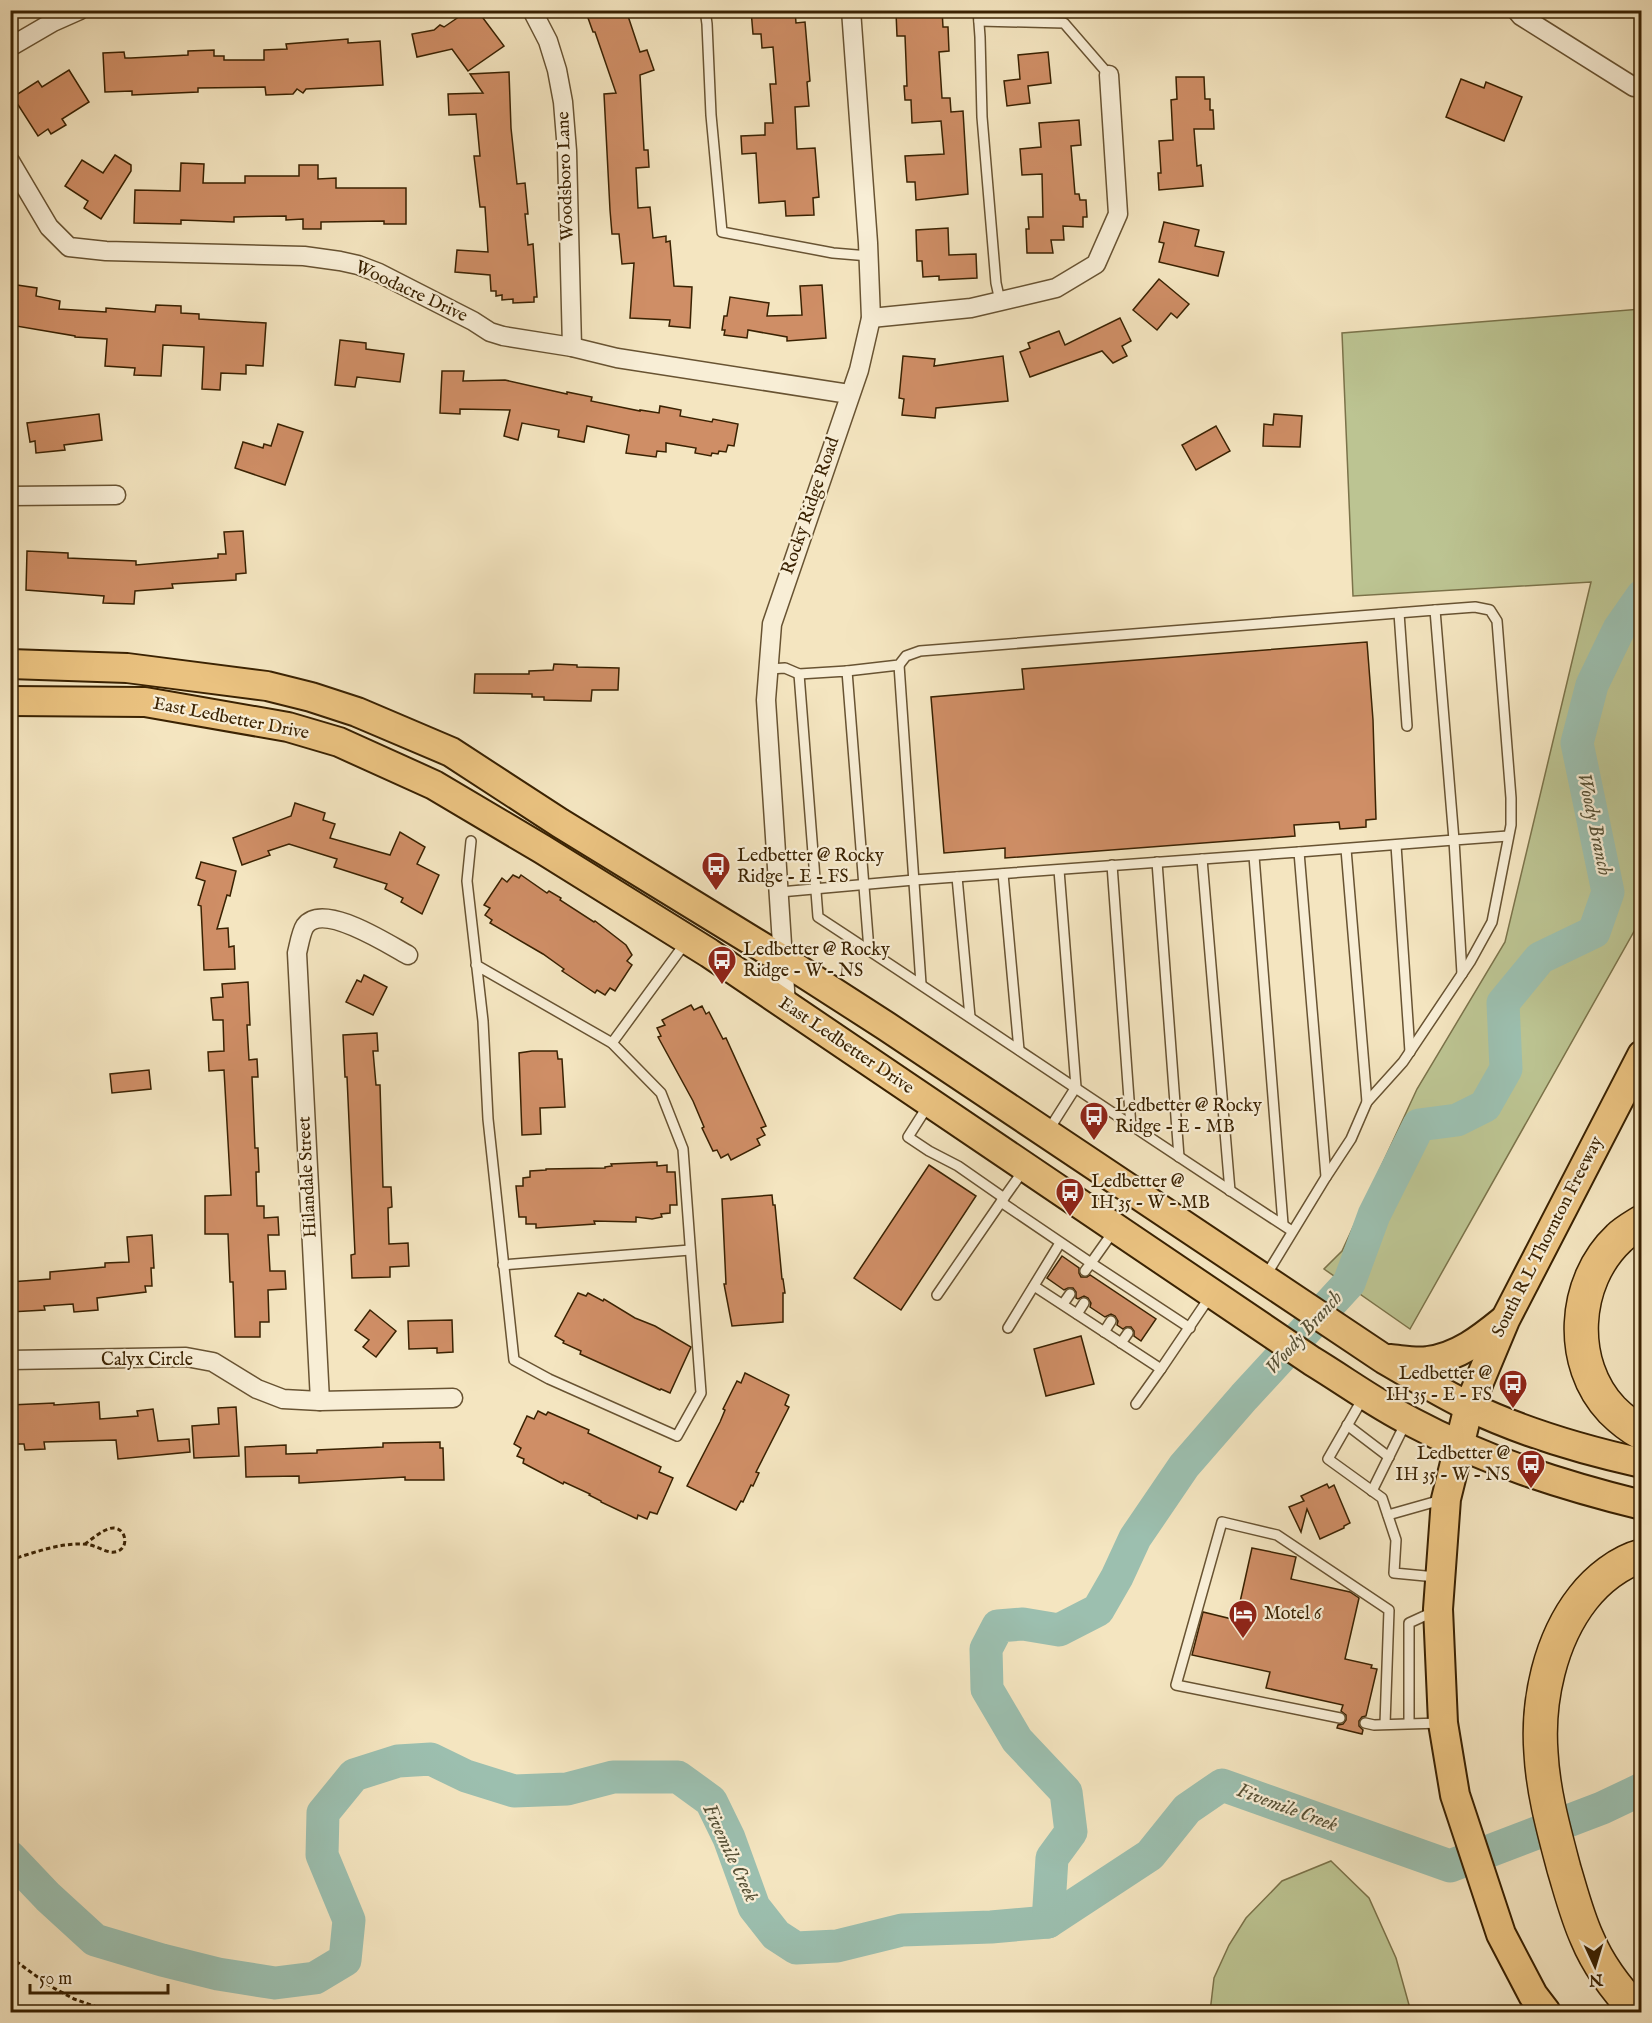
<svg xmlns="http://www.w3.org/2000/svg" width="1652" height="2023" viewBox="0 0 1652 2023" font-family="'IM FELL English',serif">
<style>
.green{fill:#bcc492;stroke:#7b734a;stroke-width:1.5}
.lines{fill:none;stroke-linecap:round;stroke-linejoin:round}
.river{stroke:#9cbfaf;stroke-width:33}
.building{fill:#cf8e66;stroke:#3a2202;stroke-width:1.5}
.lane-casing{stroke:#685332;stroke-width:12}
.street-casing{stroke:#685332;stroke-width:21}
.primary-casing{stroke:#3a2202;stroke-width:32}
.highway-casing{stroke:#3a2202;stroke-width:36}
.path{stroke:#3a2202;stroke-width:3;stroke-dasharray:4.5 3;stroke-linecap:butt}
.lane{stroke:#f8eed6;stroke-width:9}
.street{stroke:#f8eed6;stroke-width:18}
.primary{stroke:#eac280;stroke-width:28}
.highway{stroke:#eac280;stroke-width:33}
.labels{text-anchor:middle;dominant-baseline:central;stroke-width:4.5;stroke-linejoin:round;paint-order:stroke}
.street-label{font-size:18px;fill:#3a2202;stroke:#f8eed6}
.poi-label{font-size:18px;fill:#3a2202;stroke:#f8eed6;text-anchor:start}
.water-label{font-size:20px;font-style:italic;fill:#575136;stroke:#f8eed6}
</style>
<rect width="100%" height="100%" fill="#f4e5c0"/>
<filter id="stains"><feTurbulence type="fractalNoise" baseFrequency=".00333" numOctaves="4"/><feColorMatrix values="0 0 0 0 .2 0 0 0 0 .09 0 0 0 0 .02 0 0 0 .5 -.17"/></filter>
<radialGradient id="worn" r=".72"><stop offset=".6" stop-color="#630" stop-opacity="0"/><stop offset="1" stop-color="#630" stop-opacity=".3"/></radialGradient>
<g class="green">
<path d="M1641 309V919L1410 1329 1324 1269 1342 1251 1417 1089 1505 942 1591 582 1353 596 1342 333Z"/>
<path d="M1331 1861 1369 1898 1396 1958 1411 2012H1210L1214 1978 1229 1945 1246 1918 1282 1881Z"/>
</g>
<g class="lines">
<g class="river">
<path d="M10 1857 48 1897 95 1940 162 1960 218 1974 275 1983 315 1978 345 1960 349 1920 322 1855 323 1813 354 1775 398 1761 431 1759 466 1776 514 1791 567 1789 613 1777H678L711 1801 729 1838 754 1907 776 1935 796 1948 837 1946 902 1930 991 1927 1048 1922 1150 1855 1187 1809 1222 1785 1450 1866 1602 1808 1642 1789"/>
<path d="M1048 1922 1052 1858 1071 1832 1066 1792 1017 1740 987 1689 986 1649 998 1626 1023 1624 1059 1630 1098 1610 1117 1577 1135 1538 1184 1466 1244 1397 1349 1283 1374 1215 1419 1125 1457 1120 1485 1106 1506 1069 1503 1003 1540 958 1594 932 1608 892 1577 743 1592 685 1619 629 1642 596"/>
</g>
</g>
<g class="building">
<path d="M469 10H477L504 46 468 71 452 49 417 57 412 34 434 30 440 25 444 27Z"/>
<path d="M588 10H626L640 52 647 50 654 70 640 75 644 150H648L649 167 636 168 638 208 650 207 653 238 666 236V242L670 241 674 286 692 287 690 328 669 326 670 320 630 318 634 263 622 264 619 234H612L610 210 604 94 616 93 595 32H593L587 15 589 14Z"/>
<path d="M751 10H795L796 23 805 22 810 81 807 82 809 106 795 107 797 149 815 148 819 197 813 198 814 215 786 216 785 201 759 203 756 153 742 154 741 136 765 135V123H773L770 84H776L773 47 762 48 761 34H753Z"/>
<path d="M942 10 943 27H948L949 51 939 52 942 98H950L951 112 963 111 968 194 916 200 915 182H907L905 156 944 154 941 121 912 123 911 100H905L904 86H907L905 36H897L896 12Z"/>
<path d="M348 39V43L380 41 383 85 306 89 303 93 297 89 293 94 266 95 265 87 198 88V92L132 95V91L105 92 103 53 124 52 125 58H131L188 55V51L214 50V56H224V60H264V50L287 49 286 44Z"/>
<path d="M1048 52 1051 83 1028 86 1030 103 1007 106 1004 81 1020 79 1018 55Z"/>
<path d="M69 70 89 102 62 119 66 125 51 134 48 129 38 136 13 97 38 81 42 87Z"/>
<path d="M509 72 511 128 517 184 525 183 528 214H525L528 245 533 244 537 297H534V302L513 303V299L502 300V295L496 296V291H491L490 275 455 272 457 250 488 252 485 207H480L474 156H480L476 114 449 115 448 94 483 93 470 74Z"/>
<path d="M1176 77H1204L1205 99H1210V110H1213L1214 129H1194L1197 166 1201 165 1203 186 1159 190 1158 173H1161L1159 141 1173 140 1171 100 1177 99Z"/>
<path d="M1461 79 1484 88 1486 82 1522 97 1504 141 1446 117Z"/>
<path d="M1079 120 1081 145 1071 146 1075 194H1079L1080 200H1086L1087 217H1083V227L1063 226 1064 240H1051L1053 253H1027L1026 229H1029L1028 217H1043L1042 174 1022 175 1020 149 1041 147 1039 123Z"/>
<path d="M115 155 131 165V171L101 219 84 208 88 201 65 186 82 160 103 173Z"/>
<path d="M181 163 204 164 203 183H245V176H299V165H318V179L336 178V188H406V224H384V221L321 222V229H303V219L286 220V216L234 217V222L181 220V224L134 223 135 190 180 191Z"/>
<path d="M1164 222 1199 230 1195 246 1224 252 1218 276 1159 262 1164 243 1159 242Z"/>
<path d="M948 228 949 255 976 254 977 278 939 280V276L923 277 922 261H917L916 230Z"/>
<path d="M1159 279 1189 304 1177 318 1171 313 1157 330 1133 310Z"/>
<path d="M17 285 37 288 36 296 60 301 59 309 106 312V308L155 312 156 305 181 306V313L199 314V319L266 323 263 366 246 365V374L221 373 220 390 202 389 204 347 163 345 161 376 134 375 135 368 105 366 107 339 75 337V336L10 325Z"/>
<path d="M822 285 826 338 787 341V337L748 330 747 338 724 335 725 330H722L724 316H727L730 297 769 303 767 316 802 315 800 286Z"/>
<path d="M1120 318 1131 341 1122 346 1127 356 1113 363 1102 351 1030 377 1020 352 1030 348 1028 343 1059 331 1065 345Z"/>
<path d="M340 340 366 343V349L404 354 400 382 357 377 355 387 335 385Z"/>
<path d="M903 356 935 359 934 366 1003 356 1008 401 936 408 935 418 902 415 904 399 899 398Z"/>
<path d="M442 371H464L463 381 505 380 567 394V392L592 397 591 401 640 411V410L659 413 660 406 681 410 680 416 712 422 713 419 738 424 734 446 728 445 726 452 719 451 718 454 712 453 711 456 695 453 696 448 666 443V452L657 451 656 457 626 453 629 435 587 426 584 442 558 437 559 430 522 423 518 440 504 436 510 410 460 409V414L440 413Z"/>
<path d="M99 414 102 440 64 445 65 450 36 453 35 441 30 442 27 423Z"/>
<path d="M1274 414 1302 416 1300 447 1263 446 1264 424 1273 425Z"/>
<path d="M278 424 303 432 285 485 235 468 243 442 263 448 264 444 271 446Z"/>
<path d="M1216 426 1230 451 1196 470 1182 445Z"/>
<path d="M243 531 246 573 236 574V580L172 584 173 588 135 591 134 604 103 603 104 596 26 590 27 551 68 553V558L136 561V565L218 558V554H226L224 532Z"/>
<path d="M1367 642 1373 720 1376 819 1366 820V827L1340 829 1339 822 1294 825 1295 836 1005 858V848L944 853 931 697 1024 689 1022 669Z"/>
<path d="M554 664 577 665V667L619 668 618 690H592L591 701 544 700V697H532V694L474 693 475 674H529V671L553 670Z"/>
<path d="M295 803 325 813 323 820 335 824 330 838 390 855 400 832 425 847 417 864 439 875 422 914 401 902 403 898 385 889 387 884 334 867 337 859 289 844 268 851 270 855 242 865 233 838 291 816Z"/>
<path d="M201 862 236 871 230 896 227 895 217 929 228 928 229 947 234 946 235 969 204 970 201 906 198 905 205 881 196 878Z"/>
<path d="M513 875 519 878 521 875 547 893 549 891 561 898 560 900 594 922 595 921 626 945 632 955 627 961 632 965 615 991 610 988 605 995 597 990 595 993 562 971 564 969 543 954 490 923 492 920 485 915 490 908 484 905 502 878 507 882Z"/>
<path d="M364 975 387 987 373 1015 346 1002 357 980 361 982Z"/>
<path d="M248 982 250 1025H247L249 1060 257 1059 258 1077H252L255 1148H258L259 1172H256L257 1206H264V1218L278 1217 279 1235H268L270 1271H285L286 1289 268 1290 269 1322H260V1337H235L233 1282H230L228 1234H205V1196L231 1195 224 1070 209 1071 208 1052 224 1051 223 1020H213L211 998 223 997 222 984Z"/>
<path d="M691 1005 694 1010 702 1006 706 1014 709 1012 723 1039 726 1038 766 1126 761 1128 765 1135 757 1139 760 1145 731 1160 728 1154 721 1158 717 1150 713 1151 702 1128 704 1127 693 1101 658 1037 661 1036 657 1028 665 1025 662 1020Z"/>
<path d="M377 1033 378 1051H373L376 1085H380L383 1187H391L392 1207 388 1208 389 1244 408 1243 409 1266 390 1267V1277L352 1278 351 1255 355 1254 347 1077H345L343 1035Z"/>
<path d="M532 1051H557L558 1059H562L565 1107 540 1108 541 1134 522 1135 519 1053Z"/>
<path d="M149 1070 151 1089 112 1093 110 1074Z"/>
<path d="M657 1162V1166L667 1165V1172H675L677 1205H670V1213L661 1214 662 1217 652 1219 636 1217V1222L594 1221 595 1224 536 1228V1224H526V1217H519L516 1186H523V1178L530 1177V1171L546 1170V1169L605 1168V1167L612 1166 611 1164Z"/>
<path d="M929 1165 976 1196 901 1310 854 1278Z"/>
<path d="M772 1195 773 1205H775L782 1279H783L785 1293H783V1322L732 1326 724 1284H726L722 1199Z"/>
<path d="M152 1235 154 1268H151L152 1286H145L146 1292 97 1298 98 1310 74 1312 73 1304 44 1306 45 1310 10 1312V1282L50 1279V1272L105 1267V1263L129 1262 127 1237Z"/>
<path d="M1062 1256 1079 1268V1273L1081 1277H1087L1090 1275 1156 1319 1141 1341 1134 1336V1331L1131 1327H1126L1123 1329 1117 1325 1118 1321 1115 1316 1111 1314 1105 1317 1090 1307 1091 1303 1088 1298 1084 1296 1078 1299 1076 1298V1292L1073 1288H1068L1064 1290 1047 1278Z"/>
<path d="M578 1293 586 1296 588 1293 603 1301 604 1299 635 1318 655 1326 691 1347 670 1393 661 1389 660 1390 580 1354 581 1351 563 1343 564 1341 555 1336Z"/>
<path d="M370 1310 396 1331 376 1357 363 1347 369 1340 355 1330Z"/>
<path d="M452 1320 453 1352 437 1353V1348L409 1349 408 1321Z"/>
<path d="M1081 1336 1094 1384 1046 1396 1034 1349Z"/>
<path d="M745 1373 789 1395 785 1405 789 1407 756 1472 759 1473 753 1486 751 1485 743 1502 741 1501 736 1510 687 1486 720 1422 725 1410 723 1409 737 1381 741 1383Z"/>
<path d="M99 1402 100 1419 138 1416 137 1411 153 1409 158 1441 189 1439 190 1452 118 1459 116 1440 44 1442 45 1449 25 1450 24 1444H11L10 1405 54 1403V1405Z"/>
<path d="M236 1407 239 1456 194 1458 192 1426 219 1424 218 1408Z"/>
<path d="M538 1411 546 1415 548 1412 589 1430 588 1433 661 1467 659 1472 673 1478 657 1514 650 1512 647 1519 638 1515 637 1519 601 1502V1501L589 1495 590 1494 564 1482 563 1484 523 1463 524 1459 517 1456 521 1448 514 1444 527 1416 534 1419Z"/>
<path d="M440 1442V1448H443L444 1480H405V1477L299 1483V1476L246 1477 245 1447 286 1445V1454L317 1453V1450L383 1447V1443Z"/>
<path d="M1327 1484 1329 1488 1334 1485 1350 1523 1344 1526V1528L1320 1539 1307 1509 1301 1532 1289 1507 1304 1501 1301 1496Z"/>
<path d="M1252 1548 1296 1557 1291 1579 1350 1592 1359 1598 1345 1659 1372 1665 1371 1668 1377 1669 1366 1716 1362 1717 1359 1721V1726L1363 1730 1362 1734 1337 1728 1338 1725 1343 1724 1346 1720V1715L1341 1711 1343 1705 1266 1688 1270 1672 1192 1655 1203 1612 1236 1620Z"/>
</g>
<g class="lines">
<g class="lane-casing">
<g id="lane">
<path d="M705 10 707 24 711 115 722 232 833 253 869 256"/>
<path d="M978 10 980 37 982 117 996 283 1000 301"/>
<path d="M979 21 1064 23 1109 75"/>
<path d="M1399 613 1407 726"/>
<path d="M899 665 921 984"/>
<path d="M769 669 785 668 799 674 847 671 869 950"/>
<path d="M847 671 899 665 906 656 920 651 1435 610 1454 840 1299 852"/>
<path d="M799 674 818 917C977 1021 1133 1128 1292 1231"/>
<path d="M471 841 467 881 483 1021 488 1119 514 1360 549 1379 677 1436 701 1393 683 1149 661 1093 612 1043 476 965"/>
<path d="M1396 845 1410 1052"/>
<path d="M1346 849 1367 1102"/>
<path d="M1254 856 1283 1224"/>
<path d="M1202 859 1230 1191"/>
<path d="M1157 862 1179 1157"/>
<path d="M1112 865 1131 1127"/>
<path d="M1003 874 1019 1050"/>
<path d="M957 877 970 1017"/>
<path d="M780 892 914 880 1299 852 1326 1177 1265 1277"/>
<path d="M1462 974 1454 840 1508 836"/>
<path d="M612 1043 686 942"/>
<path d="M929 1104 908 1137 929 1151 958 1166 1004 1198"/>
<path d="M1048 1131 1076 1087 1059 870"/>
<path d="M1023 1171 1001 1202 1091 1263 1085 1271"/>
<path d="M1326 1177 1351 1139 1367 1102 1403 1062 1470 962 1492 922 1511 825V798L1497 621 1490 610 1475 607 1435 610"/>
<path d="M1113 1232 1091 1263 1190 1328"/>
<path d="M503 1265 690 1250"/>
<path d="M1034 1286 1161 1369 1136 1404"/>
<path d="M937 1295 1001 1202"/>
<path d="M1063 1304 1070 1294"/>
<path d="M1077 1314 1084 1303"/>
<path d="M1008 1328 1060 1243"/>
<path d="M1104 1332 1111 1321"/>
<path d="M1121 1343 1128 1333"/>
<path d="M1161 1369 1211 1295"/>
<path d="M1363 1398 1328 1459 1382 1498 1396 1540 1394 1573 1436 1577"/>
<path d="M1347 1425 1389 1457"/>
<path d="M1372 1491 1406 1422"/>
<path d="M1388 1515 1441 1500"/>
<path d="M1340 1718 1176 1685 1222 1522 1277 1535 1389 1610 1385 1724"/>
<path d="M1365 1723 1374 1725 1441 1723"/>
<path d="M1409 1723V1623L1433 1612"/>
</g>
</g>
<g class="street-casing">
<g id="street">
<path d="M532 10 548 41 557 70 563 102 567 151 572 347"/>
<path d="M1516 10 1521 16 1634 87H1642"/>
<path d="M10 47 53 22 80 10"/>
<path d="M10 161 49 227 69 247 106 251 304 256 340 261 358 265 379 273 473 321 490 332 503 336 572 347 617 358 849 394"/>
<path d="M871 318 971 308 1056 288 1096 264 1118 214 1109 75"/>
<path d="M10 496 116 495"/>
<path d="M786 1005 766 700 772 624 859 370 871 318 868 243 851 10"/>
<path d="M10 1360 186 1357 213 1362 257 1389 283 1399 320 1401 453 1398"/>
<path d="M320 1401 297 953C299 945 301 932 305 926 323 901 389 945 408 955"/>
</g>
</g>
<g class="primary-casing">
<g id="primary">
<path d="M10 664 127 668 267 686 311 697 357 712 451 752 560 823 785 961 886 1026 1384 1359C1412 1375 1439 1392 1468 1406 1522 1432 1583 1450 1642 1463"/>
<path d="M10 701 145 702 288 727 339 742 434 785 542 849 709 953 1312 1361C1345 1381 1376 1404 1410 1421 1483 1460 1561 1485 1642 1505"/>
<path d="M1390 1359C1402 1360 1416 1363 1428 1361 1458 1357 1481 1339 1503 1321"/>
<path d="M1546 2012 1533 1995 1501 1934 1455 1795 1443 1723 1438 1609 1446 1499 1469 1406 1505 1320 1642 1055"/>
</g>
</g>
<g class="highway-casing">
<g id="highway">
<path d="M1642 1222C1634 1227 1625 1232 1619 1238 1572 1282 1568 1364 1612 1410 1621 1419 1631 1427 1642 1433"/>
<path d="M1638 2012C1617 1990 1599 1967 1587 1938 1577 1916 1571 1892 1564 1869 1554 1831 1543 1792 1541 1753 1537 1701 1550 1640 1583 1598 1597 1580 1619 1562 1642 1556"/>
</g>
</g>
<g class="path">
<path d="M10 1560C33 1553 59 1543 83 1544 93 1544 101 1550 110 1552 132 1555 128 1522 108 1529 100 1532 92 1539 85 1544"/>
<path d="M10 1957 50 1986 74 1999 111 2012"/>
</g>
<use href="#lane" class="lane"/>
<use href="#street" class="street"/>
<use href="#primary" class="primary"/>
<use href="#highway" class="highway"/>
</g>
<defs>
<g id="bus-pin" transform="scale(1.5)"><path d="M0 17L-7.5 6A9.5 9.5 0 1 1 7.5 6Z" fill="#8f2418" stroke="#f8eed6"/><path d="M-5-6H5V4H4V6H2V4H-2V6H-4V4H-5ZM-3.5-4V0h7V-4ZM-3.5 1.2v1.5H-2V1.2ZM2 1.2v1.5H3.5V1.2Z" fill="#fff"/></g>
<g id="hotel-pin" transform="scale(1.5)"><path d="M0 17L-7.5 6A9.5 9.5 0 1 1 7.5 6Z" fill="#8f2418" stroke="#f8eed6"/><path d="M-6-4.5h1.5V1H6V5H4.5V3h-9V5H-6ZM-4 0a1.8 1.8 0 1 1 3.6 0ZM.5 0V-2.5h3Q6-2.5 6 0Z" fill="#fff"/></g>
</defs>
<g fill-rule="evenodd">
<use href="#bus-pin" x="716" y="866"/>
<use href="#bus-pin" x="722" y="960"/>
<use href="#bus-pin" x="1094" y="1116"/>
<use href="#bus-pin" x="1070" y="1192"/>
<use href="#bus-pin" x="1513" y="1384"/>
<use href="#bus-pin" x="1531" y="1464"/>
<use href="#hotel-pin" x="1243" y="1614"/>
</g>
<g class="labels">
<g class="street-label">
<text transform="translate(566 176) rotate(-92)">Woodsboro Lane</text>
<text transform="translate(411 292) rotate(25)">Woodacre Drive</text>
<text transform="translate(811 506) rotate(-71)">Rocky Ridge Road</text>
<text transform="translate(231 719) rotate(11)">East Ledbetter Drive</text>
<text transform="translate(846 1046) rotate(34)">East Ledbetter Drive</text>
<text transform="translate(308 1177) rotate(-93)">Hilandale Street</text>
<text transform="translate(1548 1237) rotate(-63)">South R L Thornton Freeway</text>
<text x="147" y="1360">Calyx Circle</text>
</g>
<g class="poi-label">
<text x="737" y="856">Ledbetter @ Rocky<tspan x="737" dy="21">Ridge - E - FS</tspan></text>
<text x="743" y="950">Ledbetter @ Rocky<tspan x="743" dy="21">Ridge - W - NS</tspan></text>
<text x="1115" y="1106">Ledbetter @ Rocky<tspan x="1115" dy="21">Ridge - E - MB</tspan></text>
<text x="1091" y="1182">Ledbetter @<tspan x="1091" dy="21">IH 35 - W - MB</tspan></text>
<text x="1492" y="1374" text-anchor="end">Ledbetter @<tspan x="1492" dy="21">IH 35 - E - FS</tspan></text>
<text x="1510" y="1454" text-anchor="end">Ledbetter @<tspan x="1510" dy="21">IH 35 - W - NS</tspan></text>
<text x="1264" y="1614">Motel 6</text>
</g>
<g class="water-label">
<text transform="translate(1594 824) rotate(78)">Woody Branch</text>
<text transform="translate(1304 1333) rotate(-48)">Woody Branch</text>
<text transform="translate(1287 1808) rotate(20)">Fivemile Creek</text>
<text transform="translate(730 1853) rotate(65)">Fivemile Creek</text>
</g>
</g>
<rect width="1652" height="2023" fill="none" stroke="#f4e5c0" stroke-width="36"/>
<rect x="12" y="12" width="1628" height="1999" fill="none" stroke="#3a2202" stroke-width="3"/>
<rect x="18" y="18" width="1616" height="1987" fill="none" stroke="#3a2202" stroke-width="1.5"/>
<g transform="translate(1595 1966) rotate(176)" stroke="#f8eed6" stroke-width="4.5" paint-order="stroke">
<path d="M0-4.5L10 22L0 15L-10 22Z" fill="#3a2202"/>
<text y="-9" font-size="16" font-weight="bold" text-anchor="middle" fill="#3a2202">N</text>
</g>
<path d="M30 1984v9h138v-9" fill="none" stroke="#3a2202" stroke-width="3"/>
<text x="39" y="1984" font-size="18" fill="#3a2202" stroke="#f8eed6" stroke-width="4.5" paint-order="stroke">50 m</text>
<rect width="100%" height="100%" filter="url(#stains)"/>
<rect width="100%" height="100%" fill="url(#worn)"/>
</svg>
